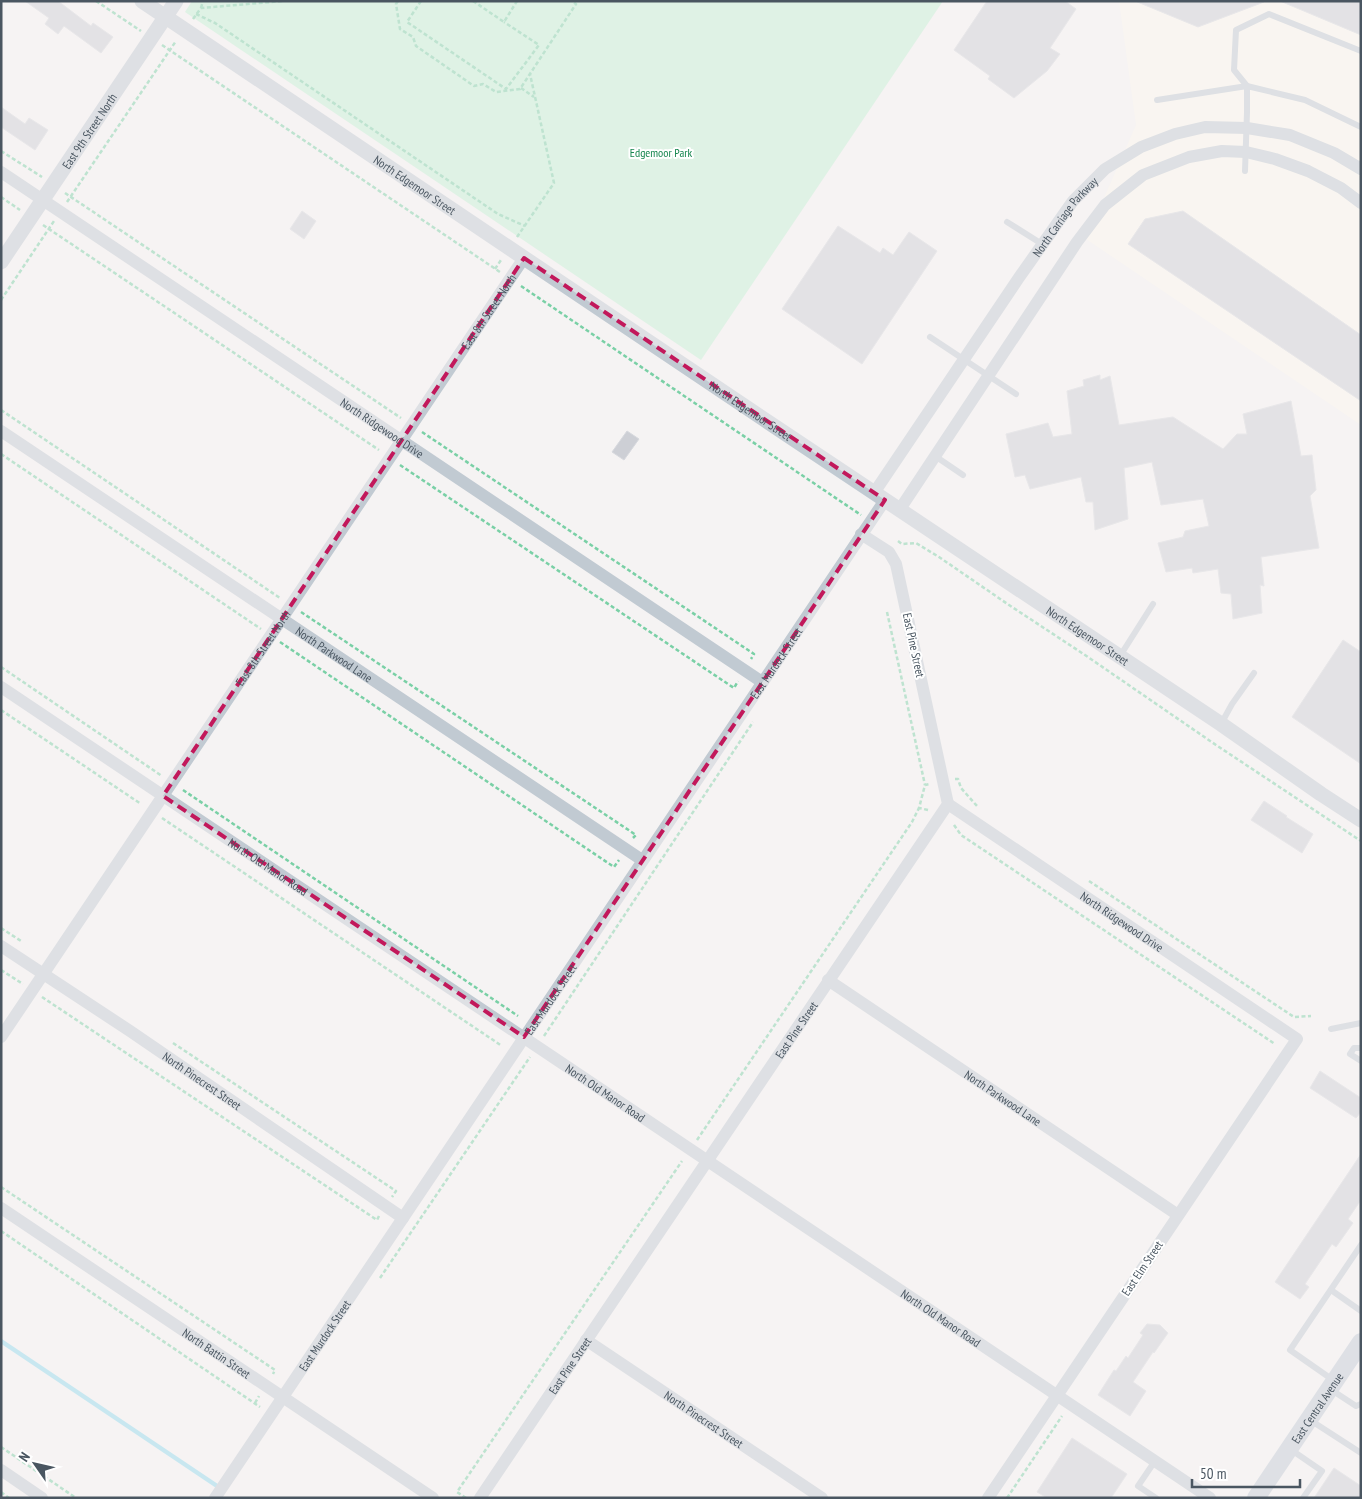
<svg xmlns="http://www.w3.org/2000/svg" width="1362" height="1499" viewBox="0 0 1362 1499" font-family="'PT Sans Narrow',sans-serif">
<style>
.commercial{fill:#fdf9ef}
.green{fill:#c3f1d5}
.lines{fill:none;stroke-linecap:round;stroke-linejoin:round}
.stream{stroke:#90daee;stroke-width:4.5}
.building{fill:#cdcfd5;stroke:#d7d9de}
.path{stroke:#7ad0a6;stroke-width:2.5;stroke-dasharray:4 2.5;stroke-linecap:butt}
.service{stroke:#c1cad2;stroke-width:6}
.minor{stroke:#c1cad2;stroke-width:12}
.tertiary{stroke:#c1cad2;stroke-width:15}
.secondary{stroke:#c1cbd6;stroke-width:18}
.marked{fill:none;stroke:#c2185b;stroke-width:4;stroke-dasharray:10 6;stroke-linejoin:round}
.labels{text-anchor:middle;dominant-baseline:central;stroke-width:4;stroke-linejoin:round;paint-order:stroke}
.street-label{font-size:12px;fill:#4a5661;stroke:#fff}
.park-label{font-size:12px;fill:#17864f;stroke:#fff}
</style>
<rect width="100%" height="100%" fill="#f5f3f3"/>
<path class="commercial" d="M1119 1H1361V425L1086 239 1136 125Z"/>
<path class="green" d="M192 1H943L701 360 185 12Z"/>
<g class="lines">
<path class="stream" d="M1 1341 220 1488"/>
</g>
<g class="building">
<path d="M25 1H58L91 26 93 23 113 37 101 53 64 26 58 34 45 24 49 18Z"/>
<path d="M987 1H1065L1076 9 1050 48 1060 54 1047 71 1014 98 988 79 990 76 954 50Z"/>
<path d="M1135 1H1263L1264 2 1198 27Z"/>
<path d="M1280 1H1361V35Z"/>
<path d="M1 107 25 124 29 118 48 130 35 150 1 127Z"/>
<path d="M302 211 316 221 304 239 290 229Z"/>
<path d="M1183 211 1361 335V401L1128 244 1145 219Z"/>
<path d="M838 226 880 253 883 248 893 255 909 232 937 251 862 364 782 309Z"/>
<path d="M1100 375V380L1110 376 1119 425 1173 417 1223 449 1237 434H1247L1243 414 1291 401 1301 456 1312 455 1316 490 1310 496 1319 548 1261 557 1264 586 1260 585 1262 613 1233 619 1231 594 1221 593 1218 569 1193 573 1192 568 1166 572 1158 543 1183 537 1185 531 1209 526 1203 499 1161 505 1152 462 1124 468 1128 519 1095 530 1093 502H1086L1081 477 1030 489 1025 475 1015 477 1006 434 1048 423 1053 437 1072 434 1067 391 1084 386 1083 380Z"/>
<path d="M627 431 639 439 624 460 612 452Z"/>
<path d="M1343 640 1361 652V764L1292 717Z"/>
<path d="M1264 801 1287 816 1286 817 1313 834 1302 853 1251 820Z"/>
<path d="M1320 1071 1361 1098V1112L1356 1118 1310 1088Z"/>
<path d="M1361 1154V1200L1348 1219 1353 1223 1336 1247 1332 1244 1305 1284 1309 1287 1300 1299 1275 1282Z"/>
<path d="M1147 1324 1160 1325 1168 1333 1154 1353 1153 1352 1133 1382 1146 1391 1130 1416 1098 1395 1114 1370 1116 1371 1126 1356 1128 1358 1143 1335 1140 1333Z"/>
<path d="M1072 1438 1127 1474 1111 1498H1047L1037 1492Z"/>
<path d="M1334 1468 1361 1486V1498H1314Z"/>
</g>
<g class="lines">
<g class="path">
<path d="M96 1 141 31"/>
<path d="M398 1 396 4 400 29 413 37 416 46 474 86 483 84 496 92 520 89 576 4 572 1"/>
<path d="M421 1 407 22 506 89 539 45 504 22"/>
<path d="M473 1 504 22 517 1"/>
<path d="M201 8 203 1"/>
<path d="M196 14 215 23 498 214 525 226"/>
<path d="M193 19 201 8 283 1"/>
<path d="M162 45 500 272"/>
<path d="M521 88 534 97"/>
<path d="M1 151 42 177"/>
<path d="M65 193 401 418"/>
<path d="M1 197 20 210"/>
<path d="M67 202 176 41"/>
<path d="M43 225 379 450"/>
<path d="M517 237 554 183 530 74"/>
<path d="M495 269 501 260"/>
<path d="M521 286 861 515"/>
<path d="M1 300 54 221"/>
<path d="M1 410 280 598"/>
<path d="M422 432 754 654 751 659"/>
<path d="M1 454 261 629"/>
<path d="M400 465 734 688 738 681"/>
<path d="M898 541 902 544 916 543 939 557 1009 605 1085 655 1216 745 1361 841"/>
<path d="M301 612 636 835 633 838"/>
<path d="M887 612 925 785"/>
<path d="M280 642 614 867 619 860"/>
<path d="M1 667 162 776"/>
<path d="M1 710 141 804"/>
<path d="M955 779H958L961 788 977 806"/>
<path d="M183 790 518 1016"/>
<path d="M928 810 919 808 925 785 930 784"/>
<path d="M162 818 502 1046"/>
<path d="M954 825 961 835 1275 1044"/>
<path d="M1089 881 1294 1017 1311 1016"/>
<path d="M1 928 21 941"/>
<path d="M1 970 23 984"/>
<path d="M42 997 377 1220 379 1216"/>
<path d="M544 1036 753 722"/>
<path d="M173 1043 396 1191 392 1197"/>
<path d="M697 1140 912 822 919 808"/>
<path d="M1 1187 275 1370 273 1374"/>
<path d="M1 1231 260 1407"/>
<path d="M380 1278 530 1057"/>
<path d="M255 1403 259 1396"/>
<path d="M1 1447 76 1498"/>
<path d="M1 1492 9 1498"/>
<path d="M466 1498 457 1492 682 1161"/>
<path d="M1007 1498 1062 1416"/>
</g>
<g class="service">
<path d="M1157 100 1247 86 1305 100 1361 127"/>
<path d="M1245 171 1247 112V86L1234 70 1236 30 1269 14 1361 51"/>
<path d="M1007 222 1042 244"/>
<path d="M930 337 1016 394"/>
<path d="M935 456 963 475"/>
<path d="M1120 656 1153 604"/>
<path d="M1221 724 1232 704 1254 673"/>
<path d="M1331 1029 1361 1023"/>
<path d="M1361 1048H1354L1350 1054 1361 1061"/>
<path d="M1331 1290 1361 1311"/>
<path d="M1333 1380 1290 1350 1361 1245"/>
<path d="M1330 1389 1356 1406 1361 1404"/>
<path d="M1310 1420 1361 1453"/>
<path d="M1290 1449 1322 1471 1303 1498"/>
<path d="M1155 1461 1138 1486 1156 1498"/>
</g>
<g class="minor">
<path id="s1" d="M1 172 762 682"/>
<path id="s2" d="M1 431 642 860"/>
<path id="s3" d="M874 493 1018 279 1073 201 1105 169 1141 147 1175 134 1205 127 1247 128 1290 135 1334 153 1361 169"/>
<path d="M900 509 1077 242 1105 205 1143 175 1189 157 1222 151 1246 152 1275 159 1308 171 1341 188 1361 203"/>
<path id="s4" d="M1 687 1210 1498"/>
<path id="s5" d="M948 804 1297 1039 988 1498"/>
<path id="s6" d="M1 946 130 1031 403 1218"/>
<path id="s7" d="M828 980 1178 1215"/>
<path id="s8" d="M1 1037 524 258"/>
<path id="s9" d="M1 1208 433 1498"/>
<path id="s10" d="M586 1340 822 1498"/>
<path d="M1 1470 42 1498"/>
<path id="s11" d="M215 1498 885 500"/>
<path id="s12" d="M480 1498 948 804 896 564 889 552 861 534"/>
</g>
<g class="tertiary">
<path id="s13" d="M142 1 774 426 1221 724 1321 794 1361 820"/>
<path id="s14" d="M1 262 176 1"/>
</g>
<path class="secondary" id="s15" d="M1256 1498 1361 1342"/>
</g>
<path d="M0 0H1362V1499H0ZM524 258 885 500 524 1037 163 796Z" fill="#f5f3f3" fill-opacity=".55" fill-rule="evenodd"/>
<path class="marked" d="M524 258 885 500 524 1037 163 796Z"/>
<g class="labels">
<g class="street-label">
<text stroke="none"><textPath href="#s14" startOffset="158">East 9th Street North</textPath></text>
<text stroke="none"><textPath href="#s13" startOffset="329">North Edgemoor Street</textPath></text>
<text stroke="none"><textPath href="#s3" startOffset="336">North Carriage Parkway</textPath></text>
<text stroke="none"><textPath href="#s8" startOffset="874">East 8th Street North</textPath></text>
<text stroke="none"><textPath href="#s13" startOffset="734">North Edgemoor Street</textPath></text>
<text stroke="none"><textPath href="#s1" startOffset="459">North Ridgewood Drive</textPath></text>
<text stroke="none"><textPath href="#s13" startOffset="1139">North Edgemoor Street</textPath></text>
<text transform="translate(914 645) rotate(78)">East Pine Street</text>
<text stroke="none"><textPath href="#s8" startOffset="469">East 8th Street North</textPath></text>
<text stroke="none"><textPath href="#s2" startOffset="401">North Parkwood Lane</textPath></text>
<text stroke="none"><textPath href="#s11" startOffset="1006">East Murdock Street</textPath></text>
<text stroke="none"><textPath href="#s4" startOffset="322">North Old Manor Road</textPath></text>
<text stroke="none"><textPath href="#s5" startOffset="210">North Ridgewood Drive</textPath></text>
<text stroke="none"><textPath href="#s11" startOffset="601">East Murdock Street</textPath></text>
<text stroke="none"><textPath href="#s12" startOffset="565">East Pine Street</textPath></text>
<text stroke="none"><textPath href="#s6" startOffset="242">North Pinecrest Street</textPath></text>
<text stroke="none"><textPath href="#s4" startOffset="728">North Old Manor Road</textPath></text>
<text stroke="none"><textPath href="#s7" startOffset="211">North Parkwood Lane</textPath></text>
<text transform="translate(1142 1268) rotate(-56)">East Elm Street</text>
<text stroke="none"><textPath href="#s4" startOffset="1132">North Old Manor Road</textPath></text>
<text stroke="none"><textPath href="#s11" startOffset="196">East Murdock Street</textPath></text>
<text stroke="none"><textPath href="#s9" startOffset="260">North Battin Street</textPath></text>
<text stroke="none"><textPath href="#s12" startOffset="160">East Pine Street</textPath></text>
<text stroke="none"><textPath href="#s15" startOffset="109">East Central Avenue</textPath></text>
<text stroke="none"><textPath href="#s10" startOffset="142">North Pinecrest Street</textPath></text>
</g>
<g class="park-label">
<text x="661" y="152">Edgemoor Park</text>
</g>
</g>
<rect width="1362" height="1499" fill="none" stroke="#4a5661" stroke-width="5"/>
<g transform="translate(35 1464) rotate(304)" stroke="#ffffff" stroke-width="4" paint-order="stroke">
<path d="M0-4L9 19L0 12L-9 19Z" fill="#4a5661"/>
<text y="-8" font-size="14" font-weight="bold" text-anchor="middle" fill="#4a5661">N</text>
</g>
<path d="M1192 1479v8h108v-8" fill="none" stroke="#4a5661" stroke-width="2.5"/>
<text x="1200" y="1479" font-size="15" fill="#4a5661" stroke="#ffffff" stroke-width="4" paint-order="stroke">50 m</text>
</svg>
